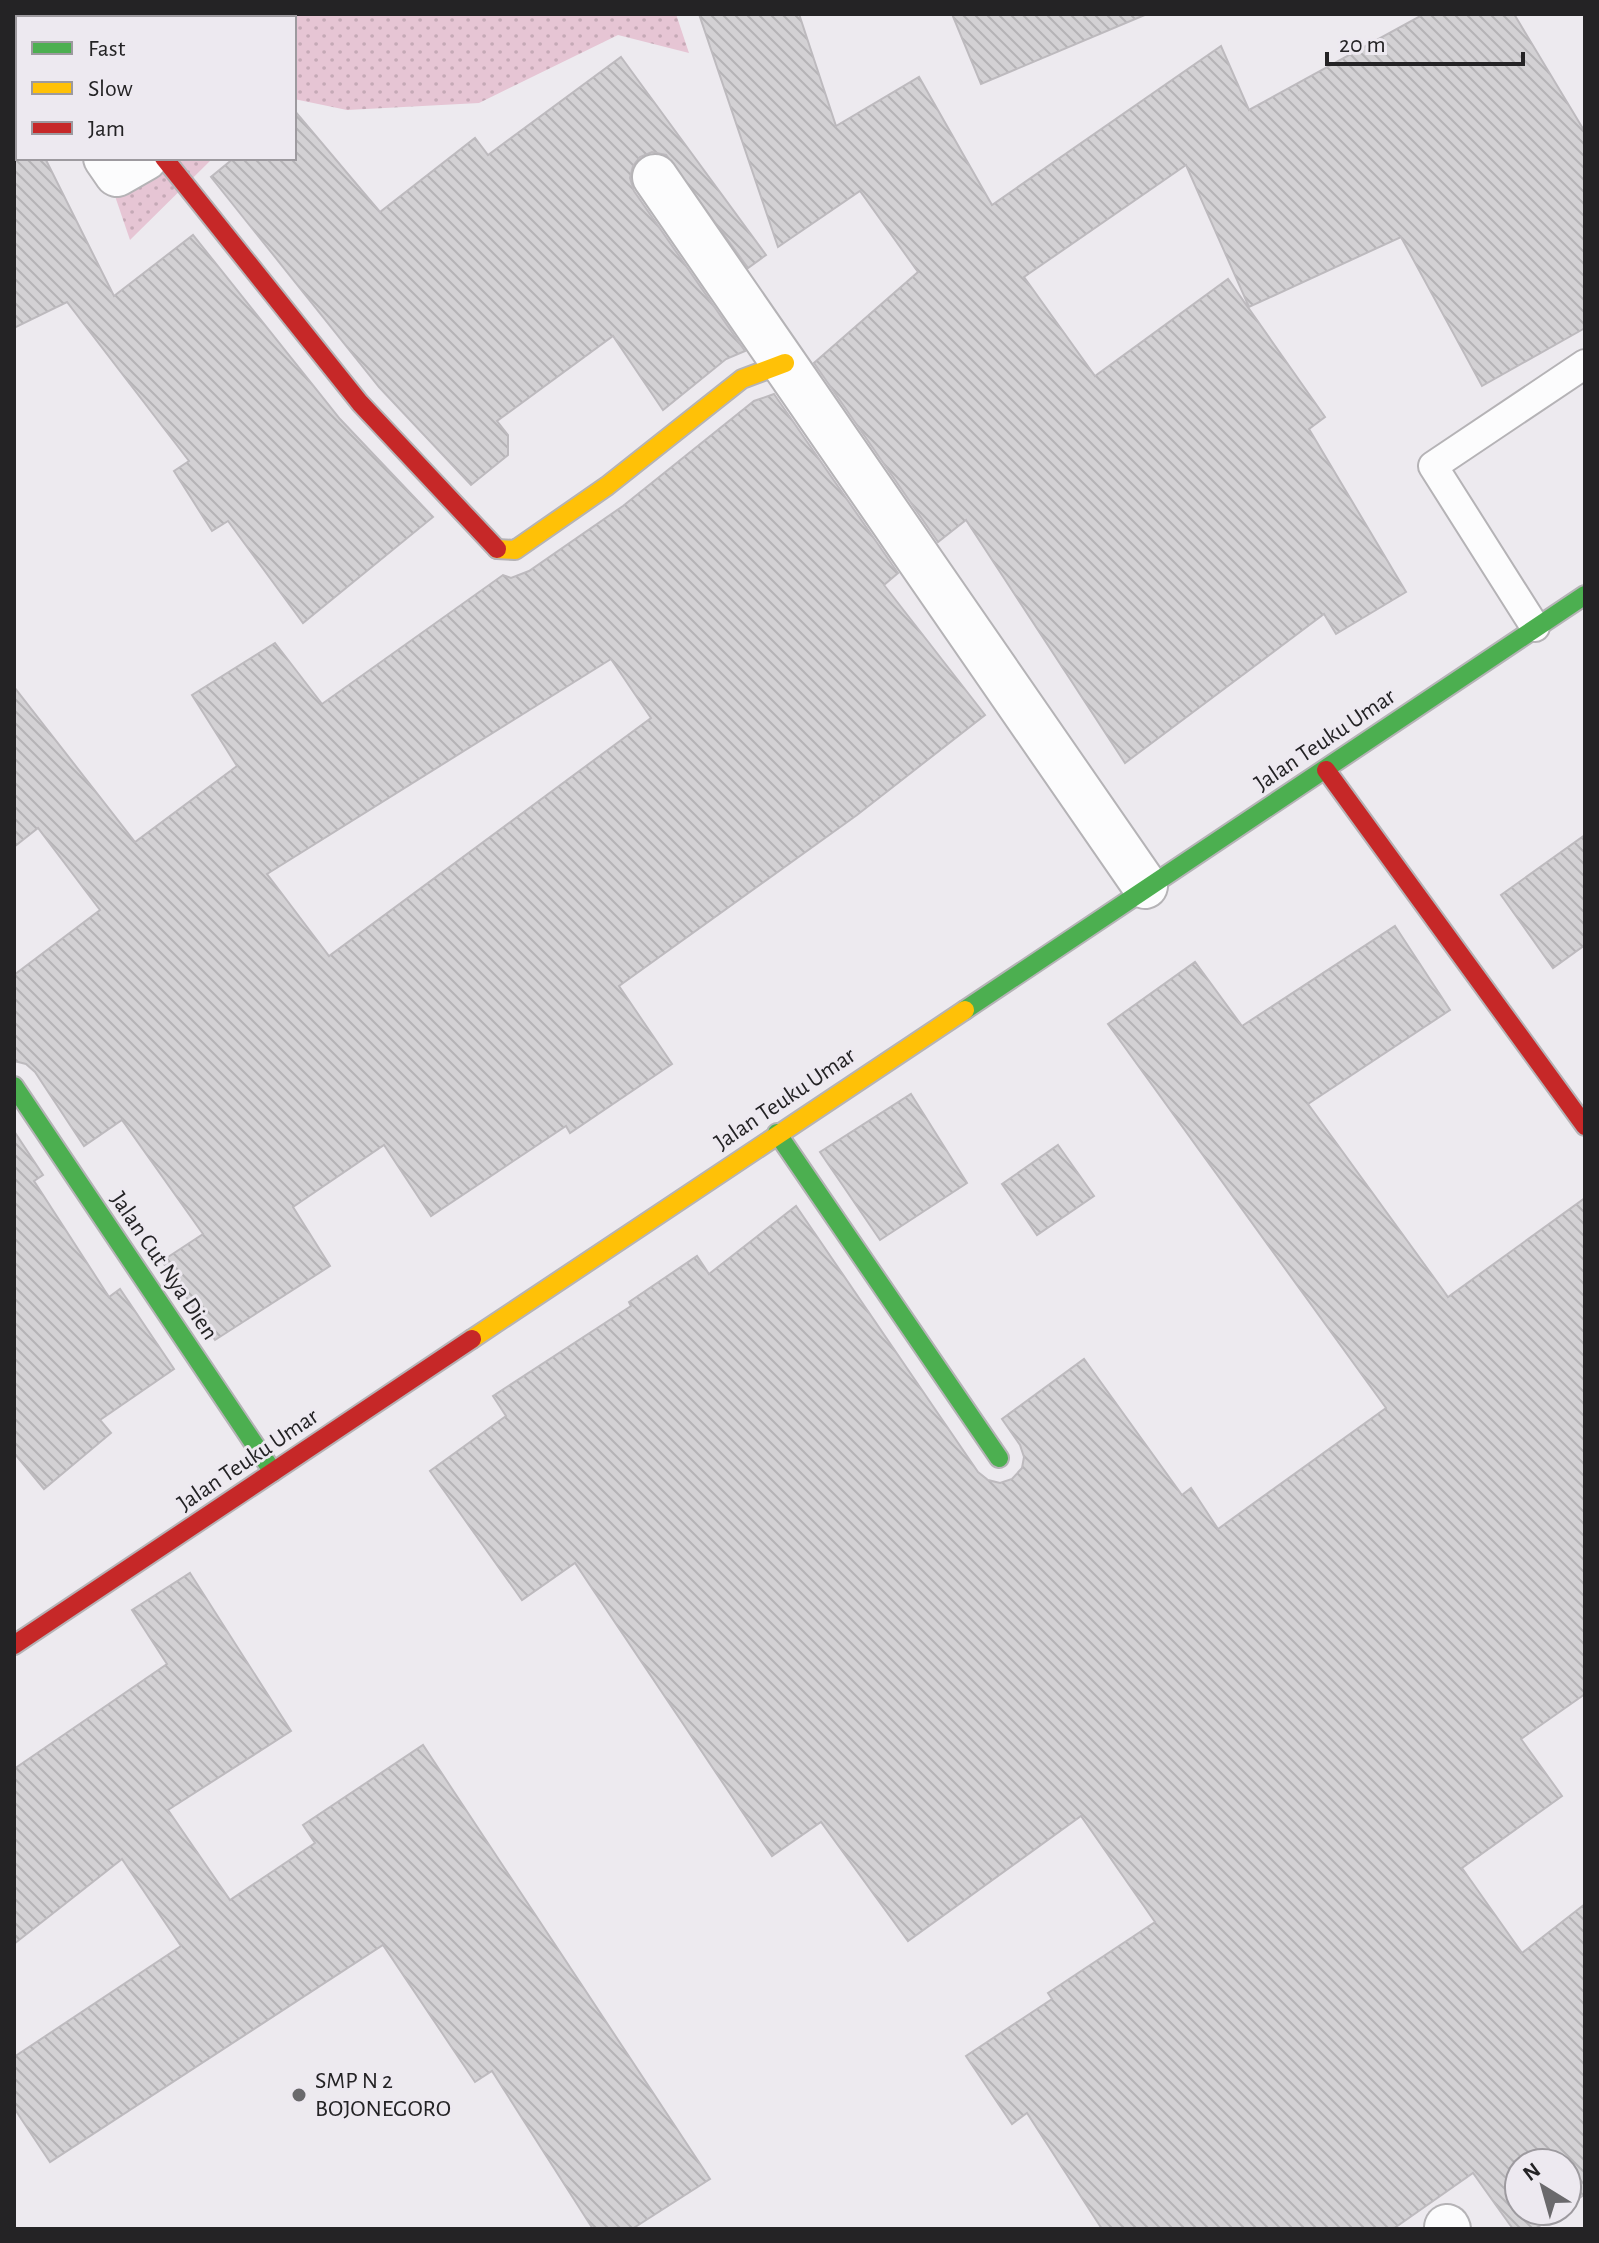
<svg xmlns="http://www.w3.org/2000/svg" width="1599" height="2243" viewBox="0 0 1599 2243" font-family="'Alegreya Sans',sans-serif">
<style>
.grass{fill:url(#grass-dots)}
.building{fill:url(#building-back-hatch);stroke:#bdbabe;stroke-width:2;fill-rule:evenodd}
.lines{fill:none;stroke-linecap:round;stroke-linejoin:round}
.lane-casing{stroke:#b5b3b6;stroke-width:32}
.street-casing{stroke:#b5b3b6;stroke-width:48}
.fast-casing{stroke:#b5b3b6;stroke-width:22}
.slow-casing{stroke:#b5b3b6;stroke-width:22}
.jam-casing{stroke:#b5b3b6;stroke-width:22}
.lane{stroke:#fcfcfd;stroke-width:28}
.street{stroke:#fcfcfd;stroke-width:44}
.fast{stroke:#4caf50;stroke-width:18}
.slow{stroke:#ffc107;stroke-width:18}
.jam{stroke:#c62828;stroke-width:18}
.poi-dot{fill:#6a696c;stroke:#ede9f0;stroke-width:3}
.labels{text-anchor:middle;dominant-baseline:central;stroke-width:6;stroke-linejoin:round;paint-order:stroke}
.street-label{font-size:24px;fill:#242325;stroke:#ede9f0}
.poi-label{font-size:24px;fill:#242325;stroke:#ede9f0;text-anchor:start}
</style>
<defs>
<pattern id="grass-dots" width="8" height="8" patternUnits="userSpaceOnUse" patternTransform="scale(2)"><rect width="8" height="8" fill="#e6c5d4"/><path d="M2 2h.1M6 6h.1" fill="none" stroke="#c5a9b6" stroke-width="1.8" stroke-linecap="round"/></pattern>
<pattern id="building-back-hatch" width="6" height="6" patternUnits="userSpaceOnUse" patternTransform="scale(2)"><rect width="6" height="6" fill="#d3d1d4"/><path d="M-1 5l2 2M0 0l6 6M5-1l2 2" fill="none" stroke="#b5b3b6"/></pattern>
</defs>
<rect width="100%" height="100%" fill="#edeaef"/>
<g class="grass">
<path d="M184 14H676L689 53 618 35 479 103 347 110 294 99V18H186Z"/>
<path d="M102 158H213L130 240Z"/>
</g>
<g class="building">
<path d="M699 14H799L836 126 919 77 992 205 1221 46 1249 110 1424 14H1514L1585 132V328L1482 386 1401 237 1249 307 1186 165 1024 277 1095 376 1228 279 1325 417 1309 429 1406 592 1336 634 1324 614 1125 763 966 520 938 542 814 363 918 272 860 191 778 247Z"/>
<path d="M952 14H1147L981 84Z"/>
<path d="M621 57 766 255 748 268 666 155 652 152 640 157 633 166 630 178 634 191 745 351 726 359 663 410 613 336 497 421 508 435V455L471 485 379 387 211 177 234 158H294V110L380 212 475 138 488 155Z"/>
<path d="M14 95 18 103V158H45L114 296 193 235 340 419 433 517 303 623 228 521 212 531 174 471 189 461 67 302 14 328Z"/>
<path d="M774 394 898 573 884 585 985 715 857 815 619 986 672 1064 570 1133 566 1126 431 1216 384 1145 293 1207 330 1266 215 1340 162 1261 203 1234 122 1120 84 1146 35 1072 26 1064 14 1061V975L100 910 38 828 14 847V687L135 842 237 766 192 695 275 643 322 704 503 575 511 578 529 571 623 506 754 401ZM611 659 651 718 329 956 267 874Z"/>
<path d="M1585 835V945L1553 968 1501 895Z"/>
<path d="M1395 926 1450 1010 1308 1104 1448 1297 1585 1198V1694L1521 1739 1562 1796 1462 1868 1522 1953 1585 1904V2194L1567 2207V2163H1519V2211H1561L1535 2229H1513L1473 2173 1393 2229H1102L1027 2113 1012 2124 966 2056 1052 1999 1048 1993 1155 1922 1081 1816 908 1941 821 1822 772 1856 575 1563 522 1600 430 1471 506 1416 493 1396 631 1306 629 1302 697 1256 709 1274 796 1206 978 1472 988 1480 1000 1483 1012 1479 1022 1468 1024 1457 1020 1445 1002 1419 1084 1359 1182 1495 1191 1488 1218 1529 1386 1408 1108 1024 1195 962 1242 1026Z"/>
<path d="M911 1094 967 1183 880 1240 820 1152Z"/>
<path d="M14 1131 43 1175 34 1181 109 1297 120 1289 174 1369 100 1420 111 1433 44 1489 14 1453Z"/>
<path d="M1058 1145 1094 1196 1037 1235 1002 1184Z"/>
<path d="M190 1573 291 1731 168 1810 230 1900 315 1843 303 1825 423 1745 710 2179 632 2229H593L492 2071 475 2082 383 1945 50 2162 14 2108V2057L181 1946 122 1859 14 1944V1769L167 1664 132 1610Z"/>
</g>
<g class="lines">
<g class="lane-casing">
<path id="lane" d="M1535 627 1433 466 1585 364"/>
</g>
<g class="street-casing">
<g id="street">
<path d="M20 14 22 18"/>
<path d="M106 158 117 174 145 158"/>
<path d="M655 177 1145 886"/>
<path d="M1447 2227 1448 2229"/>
</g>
</g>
<g class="fast-casing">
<g id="fast">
<path d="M965 1010 1585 595"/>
<path d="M14 1086 273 1472"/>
<path d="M777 1133 999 1458"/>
</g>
</g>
<g class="slow-casing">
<g id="slow">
<path d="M497 549 515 550 607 486 742 379 785 363"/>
<path d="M472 1339 965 1010"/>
</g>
</g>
<g class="jam-casing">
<g id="jam">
<path d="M164 158 360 403 497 549"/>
<path d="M1326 770 1585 1126"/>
<path d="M14 1645 472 1339"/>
</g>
</g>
<use href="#lane" class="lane"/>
<use href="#street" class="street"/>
<use href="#fast" class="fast"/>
<use href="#slow" class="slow"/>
<use href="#jam" class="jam"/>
</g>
<circle class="poi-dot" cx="299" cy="2095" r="8"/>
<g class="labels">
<g class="street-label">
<text transform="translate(1325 740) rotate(-34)">Jalan Teuku Umar</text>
<text transform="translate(785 1099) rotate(-34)">Jalan Teuku Umar</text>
<text transform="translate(164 1266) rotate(56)">Jalan Cut Nya Dien</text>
<text transform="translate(248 1460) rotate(-34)">Jalan Teuku Umar</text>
</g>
<g class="poi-label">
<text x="315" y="2081">SMP N 2<tspan x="315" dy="28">BOJONEGORO</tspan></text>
</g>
</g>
<rect width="1599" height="2243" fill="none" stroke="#242325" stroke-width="32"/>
<rect x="16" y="16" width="280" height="144" fill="#ede9f0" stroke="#9d9a9f" stroke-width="2"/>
<rect x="32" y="42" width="40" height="12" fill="#4caf50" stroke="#9d9a9f" stroke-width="2"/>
<text x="88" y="56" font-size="24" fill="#242325">Fast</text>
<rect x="32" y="82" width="40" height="12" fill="#ffc107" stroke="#9d9a9f" stroke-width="2"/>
<text x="88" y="96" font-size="24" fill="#242325">Slow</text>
<rect x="32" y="122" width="40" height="12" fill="#c62828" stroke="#9d9a9f" stroke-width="2"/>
<text x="88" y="136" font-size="24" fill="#242325">Jam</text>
<g transform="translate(1543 2187) rotate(323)"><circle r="38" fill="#ede9f0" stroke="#9d9a9f" stroke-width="2"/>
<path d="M0-6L14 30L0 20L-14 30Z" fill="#6a696c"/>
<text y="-12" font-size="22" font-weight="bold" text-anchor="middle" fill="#242325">N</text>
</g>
<path d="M1327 52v12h196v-12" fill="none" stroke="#242325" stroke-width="4"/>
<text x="1339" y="52" font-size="24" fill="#242325" stroke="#ede9f0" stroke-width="6" paint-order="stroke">20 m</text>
</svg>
